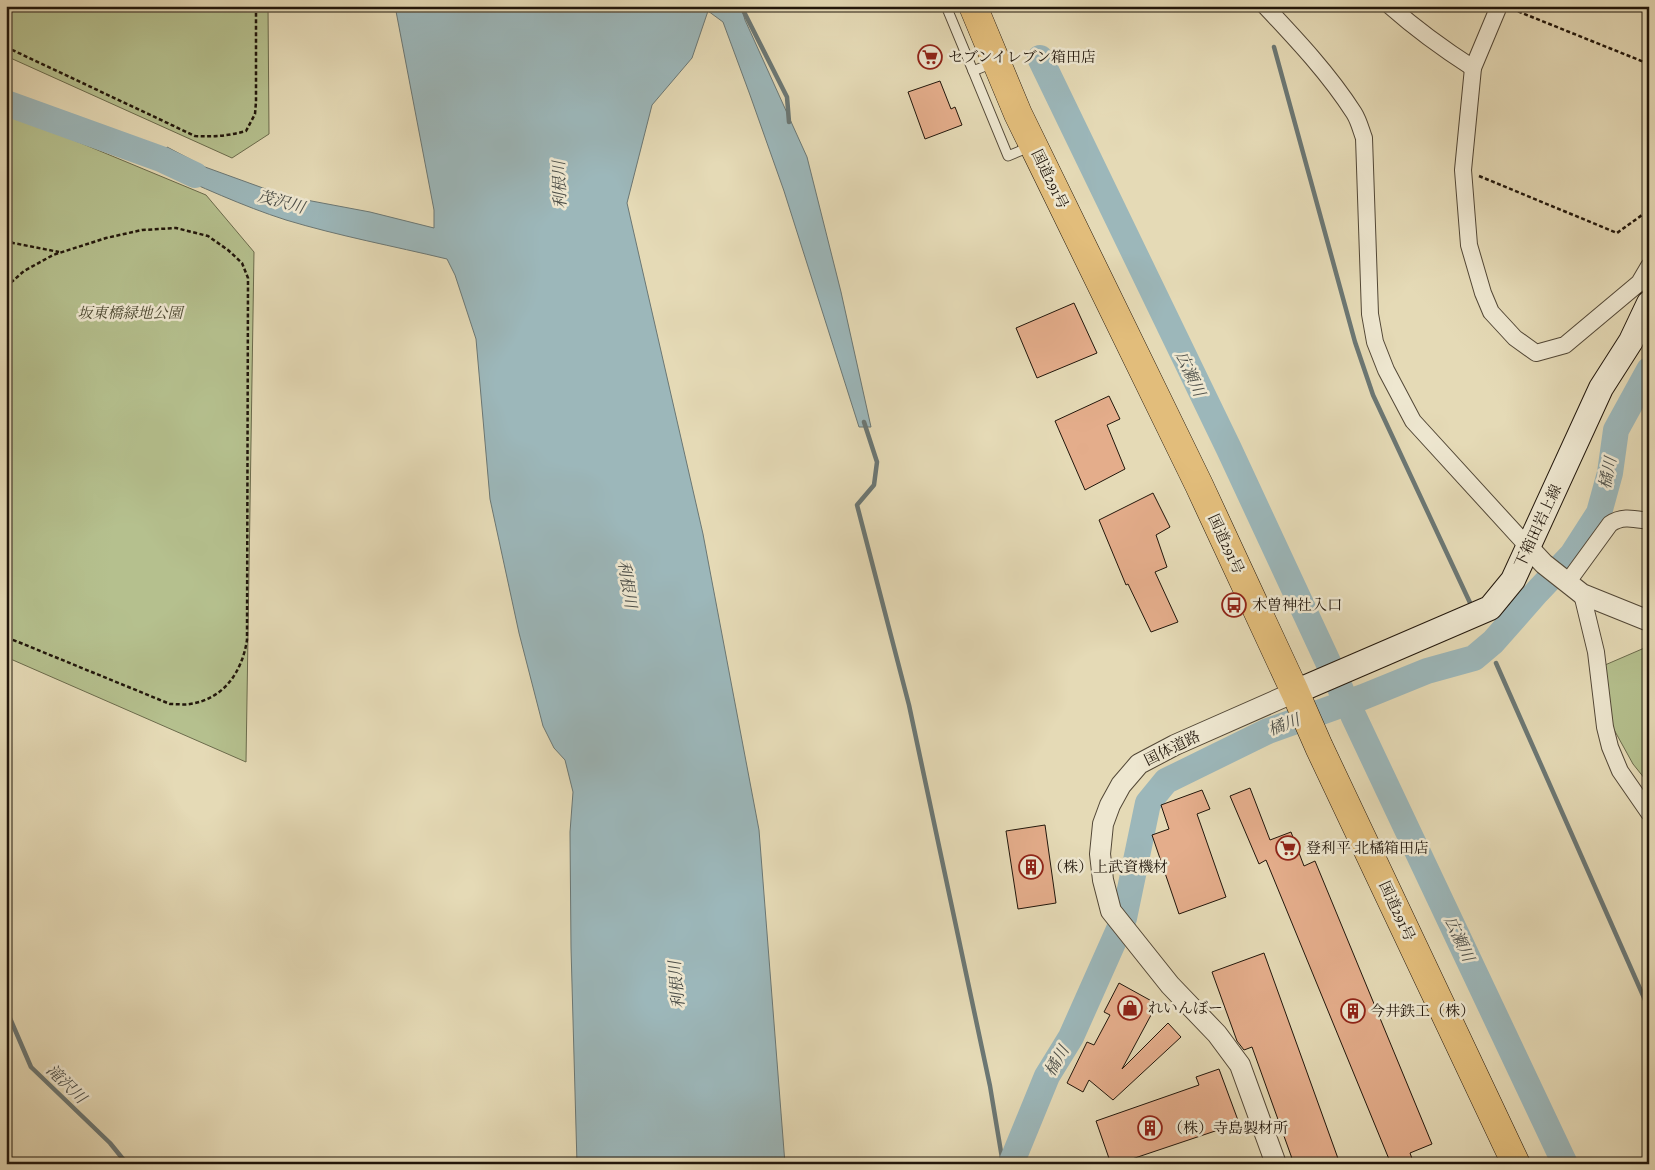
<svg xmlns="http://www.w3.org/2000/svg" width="1655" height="1170" viewBox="0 0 1655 1170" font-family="Alegreya,'Noto Serif JP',serif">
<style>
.green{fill:#b5c08e;stroke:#6b6b4c}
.water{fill:#9cb7ba;stroke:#6b7774}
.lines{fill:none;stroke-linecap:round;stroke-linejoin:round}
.stream{stroke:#6b7774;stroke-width:4.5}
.river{stroke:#9cb7ba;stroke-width:26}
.building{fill:#e4ad8b;stroke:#21160b}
.service-casing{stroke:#524736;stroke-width:11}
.minor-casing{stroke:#524736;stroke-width:18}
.tertiary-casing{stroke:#524736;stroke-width:22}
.secondary-casing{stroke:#21160b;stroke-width:26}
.trunk-casing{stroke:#21160b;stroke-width:29}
.path{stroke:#21160b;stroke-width:2.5;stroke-dasharray:4 2.5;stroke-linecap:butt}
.service{stroke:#eee7d0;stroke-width:9}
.minor{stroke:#eee7d0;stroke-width:16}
.tertiary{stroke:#eee7d0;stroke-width:20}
.secondary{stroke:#eee7d0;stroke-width:24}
.trunk{stroke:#e2bd7b;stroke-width:28}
.labels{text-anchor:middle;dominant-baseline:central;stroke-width:5;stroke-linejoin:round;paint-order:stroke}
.poi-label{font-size:15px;fill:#21160b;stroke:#eee7d0;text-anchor:start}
.street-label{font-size:15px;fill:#21160b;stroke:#eee7d0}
.park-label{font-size:15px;font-style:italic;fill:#4d4932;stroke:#eee7d0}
.water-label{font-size:16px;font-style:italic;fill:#4c4e48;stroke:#eee7d0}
</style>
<rect width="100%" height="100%" fill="#e5dab6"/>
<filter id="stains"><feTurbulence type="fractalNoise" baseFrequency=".004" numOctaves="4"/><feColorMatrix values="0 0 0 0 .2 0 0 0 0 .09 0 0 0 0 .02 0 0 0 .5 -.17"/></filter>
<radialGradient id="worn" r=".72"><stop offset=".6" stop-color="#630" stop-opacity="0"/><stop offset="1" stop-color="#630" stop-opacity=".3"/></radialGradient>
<g class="green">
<path d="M6 6H268L269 134 232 158 6 56Z"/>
<path d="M6 112 206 195 254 252 246 762 6 657Z"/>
<path d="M1649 646V784L1633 764 1612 726 1605 665Z"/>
</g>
<path class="water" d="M395 6H741L745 20 807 157 841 292 871 427H859L784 191 750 95 723 22 708 11 692 58 652 105 627 203 703 534 759 830 785 1164H577L571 948 570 832 573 792 565 760 554 748 543 726 519 633 490 499 476 339 455 275 447 259C393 246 339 236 286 220 242 206 200 186 158 168L167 147 205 167 285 196 370 212 434 228V210Z"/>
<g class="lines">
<g class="stream">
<path d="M741 6 787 97 789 122"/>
<path d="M1274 47 1355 342 1373 395 1472 607"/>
<path d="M864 422 877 462 874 485 857 505 909 705 990 1086 1003 1164"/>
<path d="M1496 663 1649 1009"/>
<path d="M6 1009 31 1067 110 1143 127 1164"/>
</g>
<g class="river">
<path d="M1040 58 1229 449 1341 690"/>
<path d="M6 103 161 159 195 175"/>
<path d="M1353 715 1565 1164"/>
<path d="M1011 1164 1047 1076 1071 1037 1124 918 1148 803 1166 781 1268 731 1363 697 1427 671 1474 658 1493 642 1537 592 1572 555 1599 513 1610 473 1616 430 1649 370"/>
</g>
</g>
<g class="building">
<path d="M940 81 951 109 955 107 962 125 925 139 908 92Z"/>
<path d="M1074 303 1097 353 1037 378 1016 328Z"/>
<path d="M1109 396 1120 419 1107 425 1125 469 1085 490 1055 421Z"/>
<path d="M1153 493 1170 527 1156 535 1167 567 1155 572 1178 622 1151 632 1128 584 1126 585 1099 520Z"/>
<path d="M1250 788 1270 840 1291 832 1304 866 1315 861 1432 1144 1410 1153 1414 1164H1391L1266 860 1259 864 1230 796Z"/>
<path d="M1202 790 1210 809 1197 814 1226 897 1179 914 1152 835 1169 829 1161 805Z"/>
<path d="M1045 825 1056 903 1018 909 1006 831Z"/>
<path d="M1264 953 1340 1164H1294L1252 1047 1244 1050 1237 1041 1212 972Z"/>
<path d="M1119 983 1157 1004 1122 1069 1168 1023 1181 1037 1113 1100 1089 1080 1083 1092 1067 1083 1087 1042 1094 1045 1110 1015 1104 1012Z"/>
<path d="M1219 1069 1239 1123 1117 1164H1111L1096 1121 1199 1085 1196 1077Z"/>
</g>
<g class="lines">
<g class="service-casing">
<g id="service">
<path d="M946 6 973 71 993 63"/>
<path d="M973 71 1008 156 1032 146"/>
</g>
</g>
<g class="minor-casing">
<g id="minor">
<path d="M1265 6C1297 40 1329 74 1354 113 1359 121 1361 130 1364 138L1370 314 1375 342 1386 370 1413 421 1529 548"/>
<path d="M1390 6C1416 29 1445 50 1473 68"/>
<path d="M1499 6 1473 68 1463 170 1469 245 1483 293 1491 312 1515 338 1536 353 1565 345 1639 283 1649 266"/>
<path d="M1567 583 1610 524C1622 515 1635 519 1649 521"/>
<path d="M1582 594 1596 652 1605 727 1610 747 1620 771 1649 813"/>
</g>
</g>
<g class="tertiary-casing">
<g id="tertiary">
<path d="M1529 548 1544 564 1582 594 1649 621"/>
<path d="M1276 1164 1240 1065 1217 1034 1170 985 1111 911 1103 880 1100 854 1103 824 1110 805 1121 785 1139 764 1175 745 1295 692"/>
</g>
</g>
<g class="secondary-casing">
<path id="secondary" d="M1295 692 1490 608 1513 580 1601 388 1631 341 1649 303"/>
</g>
<g class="trunk-casing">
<path id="trunk" d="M973 6 1018 114 1199 485 1295 692 1319 747 1516 1164"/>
</g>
<g class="path">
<path d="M1512 9 1649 64"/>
<path d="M6 47 195 136C213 137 228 136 246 131L255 114 256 102V6"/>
<path d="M1479 176 1617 233 1649 210"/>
<path d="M6 238 13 243 59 252"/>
<path d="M6 287 24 271 53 255 106 238 142 230 176 228 208 236 228 250 242 263 248 278 247 640C242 672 224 699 190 704 184 705 177 704 170 704L6 637"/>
</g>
<use href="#service" class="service"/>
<use href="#minor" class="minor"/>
<use href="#tertiary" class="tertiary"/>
<use href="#secondary" class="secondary"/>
<use href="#trunk" class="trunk"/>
</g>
<defs>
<g id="supermarket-ring" transform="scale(1.25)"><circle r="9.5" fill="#eee7d0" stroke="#8f2418" stroke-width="1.5"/><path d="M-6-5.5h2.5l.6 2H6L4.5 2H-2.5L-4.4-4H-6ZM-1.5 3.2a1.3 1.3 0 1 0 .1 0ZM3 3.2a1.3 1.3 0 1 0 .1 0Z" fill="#8f2418"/></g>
<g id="bus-ring" transform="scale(1.25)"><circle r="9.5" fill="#eee7d0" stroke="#8f2418" stroke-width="1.5"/><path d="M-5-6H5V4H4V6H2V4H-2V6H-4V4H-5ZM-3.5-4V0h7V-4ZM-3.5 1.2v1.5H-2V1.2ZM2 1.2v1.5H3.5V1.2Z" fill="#8f2418"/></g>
<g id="building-ring" transform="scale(1.25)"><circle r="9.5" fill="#eee7d0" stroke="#8f2418" stroke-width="1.5"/><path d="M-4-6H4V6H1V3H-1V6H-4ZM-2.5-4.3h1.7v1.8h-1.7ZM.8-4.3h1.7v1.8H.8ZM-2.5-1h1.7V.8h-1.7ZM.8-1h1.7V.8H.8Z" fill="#8f2418"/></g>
<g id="shop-ring" transform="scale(1.25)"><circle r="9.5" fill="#eee7d0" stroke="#8f2418" stroke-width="1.5"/><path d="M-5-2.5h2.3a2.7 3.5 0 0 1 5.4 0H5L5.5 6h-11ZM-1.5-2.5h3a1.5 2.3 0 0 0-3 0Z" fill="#8f2418"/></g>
</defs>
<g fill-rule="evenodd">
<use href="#supermarket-ring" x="930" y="57"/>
<use href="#bus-ring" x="1234" y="605"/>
<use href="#supermarket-ring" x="1288" y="848"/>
<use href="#building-ring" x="1031" y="867"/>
<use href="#shop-ring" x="1130" y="1008"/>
<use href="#building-ring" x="1353" y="1011"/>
<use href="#building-ring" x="1150" y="1128"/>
</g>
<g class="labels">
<g class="poi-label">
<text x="948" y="57">セブンイレブン箱田店</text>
<text x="1252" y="605">木曽神社入口</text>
<text x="1306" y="848">登利平 北橘箱田店</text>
<text x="1048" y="867">（株）上武資機材</text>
<text x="1148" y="1008">れいんぼー</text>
<text x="1370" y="1011">今井鉄工（株）</text>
<text x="1168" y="1128">（株）寺島製材所</text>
</g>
<g class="street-label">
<text transform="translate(1050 179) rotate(64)">国道291号</text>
<text transform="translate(1538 526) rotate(-65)">下箱田岩上線</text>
<text transform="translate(1226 544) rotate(65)">国道291号</text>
<text transform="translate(1172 748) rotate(-26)">国体道路</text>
<text transform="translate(1397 911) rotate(65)">国道291号</text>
</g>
<g class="park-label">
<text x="130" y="313">坂東橋緑地公園</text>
</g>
<g class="water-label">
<text transform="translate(560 185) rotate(-92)">利根川</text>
<text transform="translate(281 202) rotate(15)">茂沢川</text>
<text transform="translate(1190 374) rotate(65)">広瀬川</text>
<text transform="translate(1608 473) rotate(-79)">橘川</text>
<text transform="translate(627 584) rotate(81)">利根川</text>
<text transform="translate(1284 725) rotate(-21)">橘川</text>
<text transform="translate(1459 939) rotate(65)">広瀬川</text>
<text transform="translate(677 985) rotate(-95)">利根川</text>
<text transform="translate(1057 1061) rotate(-60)">橘川</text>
<text transform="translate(66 1084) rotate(44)">滝沢川</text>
</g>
</g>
<rect width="1655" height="1170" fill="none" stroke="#e5dab6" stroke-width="25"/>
<rect x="8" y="8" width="1640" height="1155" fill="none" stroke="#21160b" stroke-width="2.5"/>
<rect x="12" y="12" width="1630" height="1145" fill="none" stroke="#21160b"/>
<rect width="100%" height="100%" filter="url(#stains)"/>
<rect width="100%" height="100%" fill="url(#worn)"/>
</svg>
